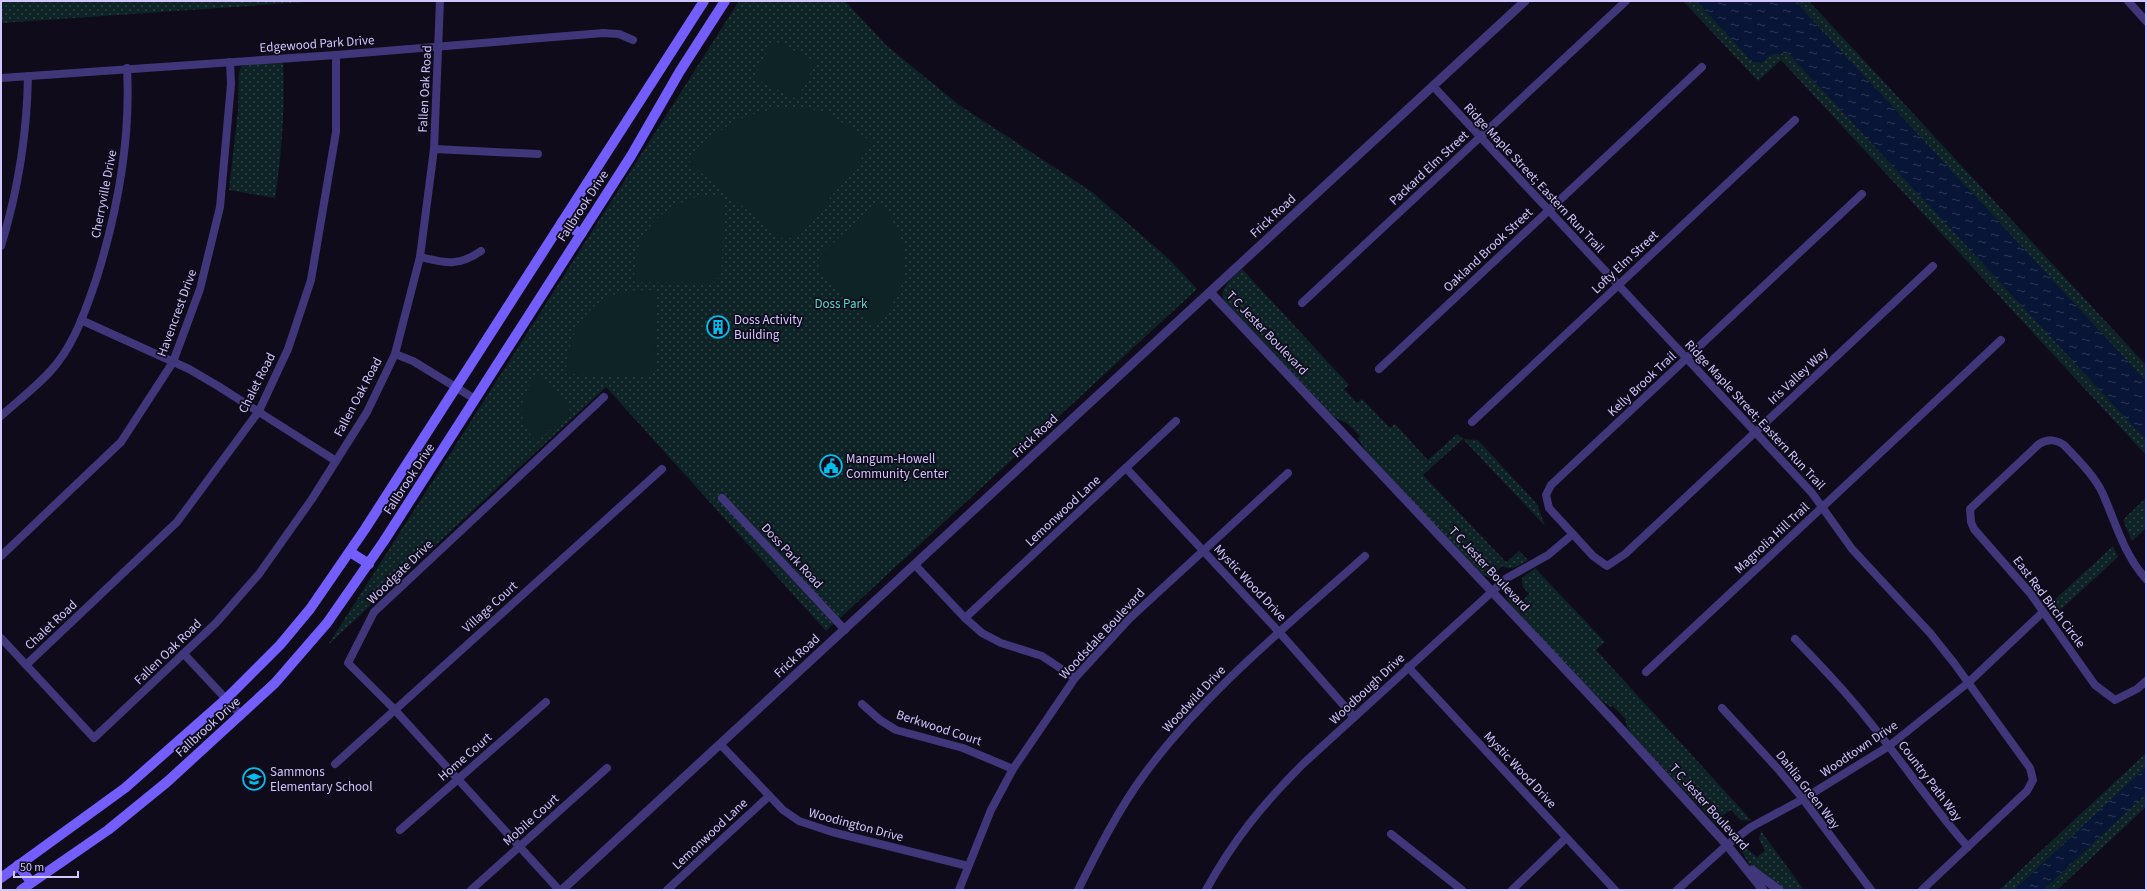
<svg xmlns="http://www.w3.org/2000/svg" width="2147" height="891" viewBox="0 0 2147 891" font-family="'Source Sans 3',sans-serif">
<style>
.grass{fill:url(#grass-dots)}
.pitch{fill:#0e2325}
.water{fill:url(#water-ripples)}
.lines{fill:none;stroke-linecap:round;stroke-linejoin:round}
.minor{stroke:#40367a;stroke-width:8}
.tertiary{stroke:#40367a;stroke-width:9}
.secondary{stroke:#735efd;stroke-width:10}
.labels{text-anchor:middle;dominant-baseline:central;stroke-width:3.5;stroke-linejoin:round;paint-order:stroke}
.street-label{font-size:13px;fill:#d2c6fe;stroke:#0f0b1b}
.park-label{font-size:13px;fill:#55dcc8;stroke:#0f0b1b}
.poi-label{font-size:13px;fill:#d2c6fe;stroke:#0f0b1b;text-anchor:start}
</style>
<defs>
<pattern id="grass-dots" width="8" height="8" patternUnits="userSpaceOnUse"><rect width="8" height="8" fill="#0e2325"/><path d="M2 2h.1M6 6h.1" fill="none" stroke="#304146" stroke-width="1.8" stroke-linecap="round"/></pattern>
<pattern id="water-ripples" width="26" height="14" patternUnits="userSpaceOnUse"><rect width="26" height="14" fill="#091536"/><path d="M2 4q2-2 4 0t4 0M15 11q2-2 4 0t4 0" fill="none" stroke="#2c3654"/></pattern>
</defs>
<rect width="100%" height="100%" fill="#0f0b1b"/>
<g class="grass">
<path d="M1 1H320L1 23Z"/>
<path d="M739 1H845L887 46 959 105 1092 192 1170 260 1197 289 826 631 606 387 328 645Z"/>
<path d="M1683 1H1809L2146 365V455L1781 60 1758 81Z"/>
<path d="M283 62C285 109 282 151 275 198L229 190 238 110 239 72 241 67 246 65Z"/>
<path d="M1242 269 1349 385 1344 389 1357 403 1362 399 1390 428 1395 424 1428 460 1457 434 1463 439 1478 440 1537 504 1545 526 1463 439 1423 475 1506 562 1519 551 1528 560C1519 565 1512 571 1502 566L1489 578 1480 573 1367 453 1358 439 1360 436 1348 424 1334 417 1223 299C1220 286 1233 278 1242 269Z"/>
<path d="M2146 498V528L2132 541 2123 520Z"/>
<path d="M2113 546 2118 557 2056 614 2050 604Z"/>
<path d="M1535 568 1605 642 1596 650 1752 821 1741 820 1731 810 1723 815 1728 825 1722 828 1718 826 1633 736 1627 727 1625 719 1613 706 1611 707 1597 698 1512 607 1505 595 1508 591 1522 601 1529 594 1523 587 1522 578Z"/>
<path d="M2146 753V807L2057 890H1999Z"/>
<path d="M1761 831 1804 890H1783L1749 864 1741 850 1745 847 1757 857 1765 851 1759 839Z"/>
</g>
<g class="pitch">
<path d="M773 40 816 62 797 99 754 78Z"/>
<path d="M793 107 825 112 862 135 873 144 799 237 783 239 689 163C718 125 744 111 793 107Z"/>
<path d="M706 195 724 197 721 276 713 283 634 282C634 232 659 205 706 195Z"/>
<path d="M878 202C916 241 914 291 872 327L818 268 822 253Z"/>
<path d="M657 290 655 368 644 377 566 374C567 336 585 300 626 291 636 290 647 290 657 290Z"/>
<path d="M539 373 569 406 570 413 537 442C513 417 519 398 539 373Z"/>
</g>
<g class="water">
<path d="M1697 1H1795L2146 381V440L1788 53 1770 55 1762 63 1752 62Z"/>
<path d="M2146 767V794L2043 890H2014Z"/>
</g>
<g class="lines">
<g class="minor">
<path d="M2128 1 2146 21"/>
<path d="M1 78 336 55 603 33 619 34 633 40"/>
<path d="M1433 86 1812 493 1852 549 1930 633 1954 663 2030 768 2033 780 2027 791 1922 890"/>
<path d="M434 149 538 154"/>
<path d="M1862 194 1551 485 1546 495 1549 508 1593 556 1607 566 1625 554 1933 266"/>
<path d="M1 246C18 191 27 133 28 76"/>
<path d="M420 257C445 263 458 267 481 251"/>
<path d="M1302 303 1626 1"/>
<path d="M81 320 189 369 218 386 336 461"/>
<path d="M395 354 413 361 475 399"/>
<path d="M1379 369 1702 67"/>
<path d="M1 416C20 399 43 382 58 362 77 337 87 306 97 277 118 209 131 139 127 68"/>
<path d="M1472 422 1795 120"/>
<path d="M1126 468 1280 633 1354 717"/>
<path d="M722 498 845 630"/>
<path d="M1 556 121 442 173 362 200 289 220 207 231 84 230 62"/>
<path d="M915 565 965 618 982 633 1001 643 1042 656 1075 678"/>
<path d="M2146 579C2123 553 2116 523 2102 492 2093 474 2077 459 2064 445 2055 439 2048 439 2039 444L1970 509 1971 522 1974 529 2030 593 2095 685 2115 700 2137 689 2146 681"/>
<path d="M965 618 1176 421"/>
<path d="M1 638 94 738 216 623 259 574 312 499 367 412 395 354 420 257 434 149 440 1"/>
<path d="M1795 639C1822 667 1848 694 1872 725 1905 765 1933 808 1968 847"/>
<path d="M184 654 241 715"/>
<path d="M26 665 177 522 259 411 288 349 311 280 336 132V55"/>
<path d="M1408 667 1615 890"/>
<path d="M1646 672 2001 340"/>
<path d="M862 704 880 720 896 730 963 748 1013 769"/>
<path d="M1722 708 1778 769 1803 799 1871 890"/>
<path d="M721 745 783 810 799 821 832 832 968 866"/>
<path d="M335 764 662 469"/>
<path d="M400 830 546 702"/>
<path d="M1391 834 1462 890"/>
<path d="M471 890 607 768"/>
<path d="M559 890 394 709 348 663 374 612 604 397"/>
<path d="M667 890 769 796"/>
<path d="M959 890 991 810 1013 769 1075 678 1130 618 1288 473"/>
<path d="M1078 890C1098 850 1119 808 1146 772 1207 690 1289 624 1365 556"/>
<path d="M1206 890C1234 839 1263 804 1304 763L1507 578 1548 555 1573 534"/>
<path d="M1512 890 1566 838"/>
<path d="M1677 890 1727 845 1751 827 1803 799 1889 746 1969 682 2043 612"/>
</g>
<g class="tertiary">
<path d="M1210 292 1611 718 1727 845 1763 890"/>
<path d="M1752 870 1779 890"/>
<path d="M562 890 1525 1"/>
</g>
<g class="secondary">
<path d="M562 222 581 234"/>
<path d="M350 552 369 564"/>
<path d="M18 865 31 882"/>
<path d="M1 878 125 788 226 699 280 645 310 609 365 529 704 1"/>
<path d="M21 890 108 830 167 782 275 683 327 623 384 541 631 156 680 71 725 1"/>
</g>
</g>
<defs>
<g id="building-ring" transform="scale(1.15)"><circle r="9.5" fill="#0f0b1b" stroke="#03bded" stroke-width="1.5"/><path d="M-4-6H4V6H1V3H-1V6H-4ZM-2.5-4.3h1.7v1.8h-1.7ZM.8-4.3h1.7v1.8H.8ZM-2.5-1h1.7V.8h-1.7ZM.8-1h1.7V.8H.8Z" fill="#03bded"/></g>
<g id="civic-ring" transform="scale(1.15)"><circle r="9.5" fill="#0f0b1b" stroke="#03bded" stroke-width="1.5"/><path d="M-.6-6.5H3V-4.5H.6V-3L4-1V1h2V6H-6V1h2V-1L-.6-3ZM-1.2 2.5V6h2.4V2.5Z" fill="#03bded"/></g>
<g id="school-ring" transform="scale(1.15)"><circle r="9.5" fill="#0f0b1b" stroke="#03bded" stroke-width="1.5"/><path d="M0-5L7-2L0 1L-7-2ZM-4 1L0 2.5L4 1V4Q0 6-4 4Z" fill="#03bded"/></g>
</defs>
<g fill-rule="evenodd">
<use href="#building-ring" x="718" y="327"/>
<use href="#civic-ring" x="831" y="466"/>
<use href="#school-ring" x="254" y="779"/>
</g>
<g class="labels">
<g class="street-label">
<text transform="translate(317 44) rotate(-4)">Edgewood Park Drive</text>
<text transform="translate(425 89) rotate(-87)">Fallen Oak Road</text>
<text transform="translate(1429 168) rotate(-43)">Packard Elm Street</text>
<text transform="translate(1534 178) rotate(47)">Ridge Maple Street; Eastern Run Trail</text>
<text transform="translate(104 194) rotate(-79)">Cherryville Drive</text>
<text transform="translate(583 206) rotate(-57)">Fallbrook Drive</text>
<text transform="translate(1273 216) rotate(-43)">Frick Road</text>
<text transform="translate(1488 250) rotate(-43)">Oakland Brook Street</text>
<text transform="translate(1625 262) rotate(-43)">Lofty Elm Street</text>
<text transform="translate(177 313) rotate(-70)">Havencrest Drive</text>
<text transform="translate(1267 333) rotate(46)">T C Jester Boulevard</text>
<text transform="translate(1798 376) rotate(-43)">Iris Valley Way</text>
<text transform="translate(257 383) rotate(-63)">Chalet Road</text>
<text transform="translate(1642 384) rotate(-43)">Kelly Brook Trail</text>
<text transform="translate(358 397) rotate(-62)">Fallen Oak Road</text>
<text transform="translate(1755 415) rotate(47)">Ridge Maple Street; Eastern Run Trail</text>
<text transform="translate(1035 436) rotate(-43)">Frick Road</text>
<text transform="translate(409 479) rotate(-57)">Fallbrook Drive</text>
<text transform="translate(1063 511) rotate(-43)">Lemonwood Lane</text>
<text transform="translate(1772 538) rotate(-43)">Magnolia Hill Trail</text>
<text transform="translate(792 556) rotate(47)">Doss Park Road</text>
<text transform="translate(1489 569) rotate(47)">T C Jester Boulevard</text>
<text transform="translate(400 572) rotate(-44)">Woodgate Drive</text>
<text transform="translate(1250 583) rotate(47)">Mystic Wood Drive</text>
<text transform="translate(2049 602) rotate(53)">East Red Birch Circle</text>
<text transform="translate(490 607) rotate(-42)">Village Court</text>
<text transform="translate(51 625) rotate(-43)">Chalet Road</text>
<text transform="translate(1102 634) rotate(-47)">Woodsdale Boulevard</text>
<text transform="translate(168 652) rotate(-44)">Fallen Oak Road</text>
<text transform="translate(797 656) rotate(-43)">Frick Road</text>
<text transform="translate(1367 689) rotate(-43)">Woodbough Drive</text>
<text transform="translate(1194 699) rotate(-47)">Woodwild Drive</text>
<text transform="translate(208 727) rotate(-42)">Fallbrook Drive</text>
<text transform="translate(939 728) rotate(18)">Berkwood Court</text>
<text transform="translate(1859 749) rotate(-34)">Woodtown Drive</text>
<text transform="translate(465 757) rotate(-41)">Home Court</text>
<text transform="translate(1520 770) rotate(47)">Mystic Wood Drive</text>
<text transform="translate(1930 781) rotate(53)">Country Path Way</text>
<text transform="translate(1808 790) rotate(52)">Dahlia Green Way</text>
<text transform="translate(1709 807) rotate(48)">T C Jester Boulevard</text>
<text transform="translate(531 820) rotate(-42)">Mobile Court</text>
<text transform="translate(856 825) rotate(15)">Woodington Drive</text>
<text transform="translate(710 834) rotate(-43)">Lemonwood Lane</text>
</g>
<g class="park-label">
<text x="841" y="304">Doss Park</text>
</g>
<g class="poi-label">
<text x="734" y="320">Doss Activity<tspan x="734" dy="15">Building</tspan></text>
<text x="846" y="459">Mangum-Howell<tspan x="846" dy="15">Community Center</tspan></text>
<text x="270" y="772">Sammons<tspan x="270" dy="15">Elementary School</tspan></text>
</g>
</g>
<rect width="2147" height="891" fill="none" stroke="#d2c6fe" stroke-width="4"/>
<path d="M14 871v6h64v-6" fill="none" stroke="#d2c6fe" stroke-width="2"/>
<text x="20" y="871" font-size="12" fill="#d2c6fe" stroke="#0f0b1b" stroke-width="3" paint-order="stroke">50 m</text>
</svg>
